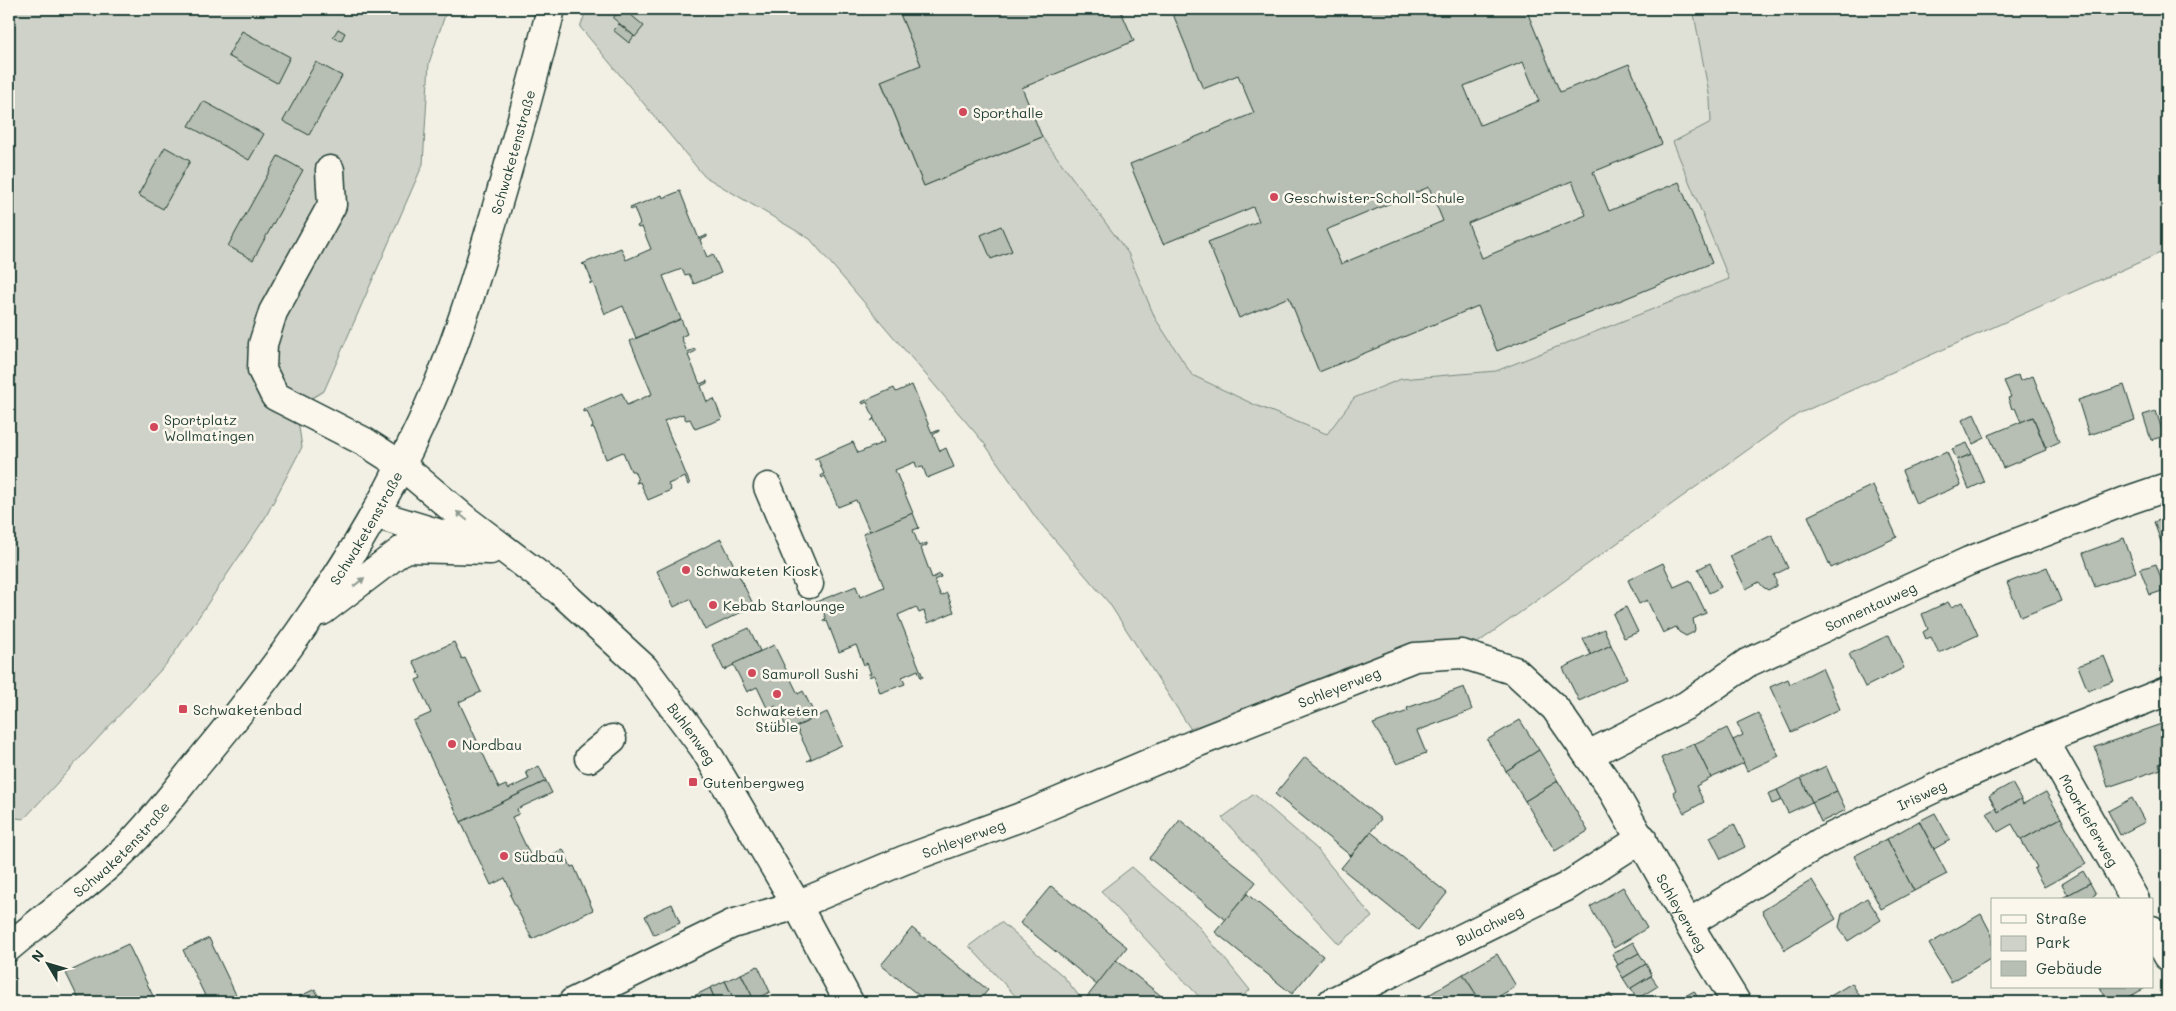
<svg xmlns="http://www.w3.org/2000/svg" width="2176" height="1011" viewBox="0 0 2176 1011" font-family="Mali,sans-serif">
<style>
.built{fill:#e0e1d6}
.green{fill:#cfd2c8;stroke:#77887e}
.building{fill:#b7beb3;stroke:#1f3d34;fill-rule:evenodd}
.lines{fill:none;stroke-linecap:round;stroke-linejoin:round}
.minor-casing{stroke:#1f3d34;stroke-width:31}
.minor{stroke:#fbf7ec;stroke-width:28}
.oneway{fill:#8d9a90}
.poi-dot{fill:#d1495b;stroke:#fbf7ec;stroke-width:2}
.labels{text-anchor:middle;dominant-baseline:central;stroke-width:5;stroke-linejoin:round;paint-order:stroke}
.poi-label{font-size:14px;fill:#1f3d34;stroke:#fbf7ec;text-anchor:start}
.street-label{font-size:14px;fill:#1f3d34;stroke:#fbf7ec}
</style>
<rect width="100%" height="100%" fill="#f2f0e5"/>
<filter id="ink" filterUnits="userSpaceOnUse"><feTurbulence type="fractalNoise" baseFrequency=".02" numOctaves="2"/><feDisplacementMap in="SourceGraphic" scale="10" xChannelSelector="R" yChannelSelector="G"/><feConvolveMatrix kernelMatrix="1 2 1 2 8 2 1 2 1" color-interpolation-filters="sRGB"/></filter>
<g filter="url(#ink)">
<path class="built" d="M898 9H1693L1710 99 1711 122 1673 142 1729 279 1496 371 1401 379 1354 398 1327 434 1253 404 1192 375 1155 318 1128 253 924 186 881 82 921 65Z"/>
<g class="green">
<path d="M9 9H447L429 63 423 164 324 391 296 407 302 447 265 518 169 661 24 819 9 817Z"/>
<path d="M587 9H898L921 65 881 82 924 186 1042 137 1128 253 1155 318 1192 375 1253 404 1327 434 1354 398 1401 379 1496 371 1729 279 1673 142 1711 122 1710 99 1693 9H2167V250L1798 414 1462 654 1199 742 1109 603 1036 518 984 443 810 239 704 176 580 27Z"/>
<path d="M1254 794 1317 849 1372 917 1339 944 1222 818Z"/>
<path d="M1132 867 1195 922 1250 990 1235 1002H1204L1101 891Z"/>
<path d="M1001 922 1063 976 1084 1002H1021L969 946Z"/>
</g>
<g class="building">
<path d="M621 9H624L644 26 635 37 613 18Z"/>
<path d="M898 9H1120L1134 41 1022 88 1042 137 924 186 881 81 921 65Z"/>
<path d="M1171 9H1526L1560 92 1629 64 1662 144 1593 172 1609 211 1679 182 1712 263 1497 351 1478 306 1319 372 1289 297 1239 318 1208 242 1259 221 1253 207 1163 244 1130 164 1254 113 1238 75 1203 89ZM1523 62 1539 101 1480 125 1464 86ZM1572 181 1586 215 1482 258 1468 223ZM1429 187 1443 221 1341 264 1326 230Z"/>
<path d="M619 24 634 36 629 43 613 30Z"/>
<path d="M338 29 345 33 341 41 333 37Z"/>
<path d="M242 31 290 57 277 83 228 56Z"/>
<path d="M316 62 342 76 309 135 283 121Z"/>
<path d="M203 101 264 134 249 160 189 126Z"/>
<path d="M165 147 190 161 163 209 138 195Z"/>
<path d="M278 156 303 170 253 260 228 246Z"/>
<path d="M680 191 699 239 707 235V237L700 240 707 257 713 254 721 273 694 284 689 274 685 275 682 269 663 276 681 319 636 338 623 306 605 314 593 283 590 284V282L592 281 585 265 582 264 621 248 626 260 651 249 642 227 638 228 637 226 640 224 634 208 631 210 630 208 662 195 663 198Z"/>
<path d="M1001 226 1012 251 991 259 981 235Z"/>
<path d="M681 319 687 334 681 337 687 352 695 349 696 351 688 355 700 384 707 381V383L701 386 707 402 714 399 722 419 695 429 690 419 686 420 683 414 664 421 690 484 688 485 685 477 668 484 671 490 648 500 640 482 636 483 638 480 634 471H631L623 452 606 459 594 428 591 429 593 426 587 411 583 412V410L622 393 627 405 652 394 630 341Z"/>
<path d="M2018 375 2020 381 2033 376 2059 442 2046 448 2033 417 2021 422 2015 408 2012 409 2008 398 2011 397 2004 381Z"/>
<path d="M912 385 932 433 939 430V431L933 435 940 451 946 448 954 467 927 478 923 467 917 468 915 462 895 470 913 513 870 532 856 500 838 507 825 476 822 478 821 475 824 474 818 459 815 460 814 459 853 442 858 453 884 442 874 419 871 421 874 418 867 402 863 404 862 402 894 388 896 392Z"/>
<path d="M2124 385 2135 420 2089 435 2078 400Z"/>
<path d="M2156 411 2164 436 2151 440 2143 415Z"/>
<path d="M1974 414 1985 438 1973 444 1962 420Z"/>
<path d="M2033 417 2046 450 2003 468 1989 435Z"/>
<path d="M1967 443 1972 454 1957 460 1952 449Z"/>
<path d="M1947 452 1961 485 1916 504 1902 471Z"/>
<path d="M1972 454 1984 482 1969 489 1957 460Z"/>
<path d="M1873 485 1897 537 1831 568 1808 516Z"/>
<path d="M913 513 919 528 913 530 919 546 927 543V545L921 548 932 578 940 574 941 577 934 580 941 596 947 593 954 612 928 623 924 611 919 613 916 607 898 615 923 677 921 678 918 670 902 677 905 684 880 693 874 675 869 677 868 674H871L867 663 864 665 856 645 839 652 827 621 824 622 823 620 826 619 820 603 817 604 816 602 856 586 860 597 884 587 863 534Z"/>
<path d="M2167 517V559L2154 522Z"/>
<path d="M1772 535 1788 568 1774 575 1776 580V586L1768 590 1763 587 1759 582 1746 589 1730 556Z"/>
<path d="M2124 538 2136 572 2095 587 2083 553Z"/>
<path d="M721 539 754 606 705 630 690 599 674 607 657 571Z"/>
<path d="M1663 563 1674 587 1690 580 1706 613 1693 619 1695 629 1694 632 1686 636 1679 632 1676 627 1663 633 1647 600 1639 604 1628 580Z"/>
<path d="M1710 563 1721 587 1709 593 1698 569Z"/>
<path d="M2156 564 2165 590 2150 595 2140 569Z"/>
<path d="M2047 567 2061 601 2021 617 2007 583Z"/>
<path d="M1948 602 1951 607 1963 602 1978 635 1939 653 1931 637 1926 639 1923 632 1928 629 1922 614Z"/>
<path d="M1626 607 1638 632 1624 638 1613 614Z"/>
<path d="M749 628 760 651 724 670 712 645Z"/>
<path d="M1604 629 1611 645 1591 655 1583 639Z"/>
<path d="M1889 635 1904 668 1865 687 1849 654Z"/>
<path d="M454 642 462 659 465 658 481 692 459 702 499 788 506 785 508 789 529 779 526 772 539 766 546 781 461 822 413 721 431 713 416 680 421 678 413 661Z"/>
<path d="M774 645 798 694 803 691 816 717 788 731 776 706 768 710 757 687 747 692 733 664Z"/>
<path d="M1611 645 1627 678 1579 701 1563 668Z"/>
<path d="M2104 656 2114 681 2088 691 2078 666Z"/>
<path d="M1822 668 1840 709 1791 732 1770 687 1788 679 1790 684Z"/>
<path d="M1464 687 1472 710 1417 731 1426 753 1397 764 1373 724 1408 711 1407 708Z"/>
<path d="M827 712 842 745 807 761 811 758 796 727Z"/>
<path d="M1758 713 1779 756 1747 771 1733 740 1743 735 1737 723Z"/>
<path d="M1520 720 1539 750 1506 771 1487 740Z"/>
<path d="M2167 722V761L2159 764 2161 769 2108 787 2095 747Z"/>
<path d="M1727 728 1744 763 1711 778 1694 744Z"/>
<path d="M1694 743 1711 778 1696 786 1704 802 1684 813 1673 792 1676 790 1661 758Z"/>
<path d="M1539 750 1558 781 1525 801 1506 771Z"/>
<path d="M1305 757 1381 819 1351 856 1275 794Z"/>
<path d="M1826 766 1837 791 1812 802 1801 778Z"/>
<path d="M1801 778 1812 802 1788 813 1777 790Z"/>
<path d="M546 781 552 793 517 809 519 814 512 817 534 863 563 849 571 867 574 866 593 910 532 939 510 895 512 894 505 878 491 885 461 822Z"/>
<path d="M1558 781 1588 831 1555 851 1525 801Z"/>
<path d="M2012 783 2021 799 1998 812 1989 796Z"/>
<path d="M1777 790 1782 800 1772 804 1768 794Z"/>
<path d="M1837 791 1846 810 1821 822 1812 802Z"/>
<path d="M2046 792 2061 818 2021 840 2012 824 1998 832 1987 813 1996 808 1998 812 2021 799 2023 804Z"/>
<path d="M2132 798 2145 822 2120 835 2108 811Z"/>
<path d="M1935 813 1950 840 1934 849 1919 821Z"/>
<path d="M2061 818 2086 864 2044 887 2034 869 2037 867 2021 840Z"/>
<path d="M1180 820 1256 882 1226 920 1149 858Z"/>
<path d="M1919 821 1947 874 1914 891 1887 839Z"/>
<path d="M1734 824 1745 847 1721 859 1710 837Z"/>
<path d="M1371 832 1447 893 1418 930 1341 868Z"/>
<path d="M1887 839 1914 891 1881 909 1854 856Z"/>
<path d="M2083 871 2090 883 2068 895 2062 884Z"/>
<path d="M1812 880 1836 919 1785 950 1762 911Z"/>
<path d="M2090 883 2096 894 2087 900H2063L2062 898Z"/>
<path d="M1051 886 1127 947 1097 985 1020 923Z"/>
<path d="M1623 887 1647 928 1614 948 1590 907Z"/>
<path d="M1247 894 1323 956 1292 994 1215 932Z"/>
<path d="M1867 898 1881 920 1848 941 1839 927 1842 914Z"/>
<path d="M672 904 680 923 654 935 645 916Z"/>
<path d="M1981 914 1992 935V958L1951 982 1929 944Z"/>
<path d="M912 928 988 990 978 1002H927L881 965Z"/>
<path d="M209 938 239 1001 237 1002H208L183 950Z"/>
<path d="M1633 942 1639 953 1618 965 1612 954Z"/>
<path d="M128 944 154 998 149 1001 150 1002H80L66 973Z"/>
<path d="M1639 953 1646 964 1623 978 1616 966Z"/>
<path d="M1497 954 1516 986 1490 1002H1481L1463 974Z"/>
<path d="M1116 960 1169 1002H1093L1087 997Z"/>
<path d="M1646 964 1652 975 1630 989 1623 978Z"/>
<path d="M758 966 770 992 754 1000 741 974Z"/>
<path d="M741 974 754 1000 750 1002H735L725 981Z"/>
<path d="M1463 974 1481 1002H1427L1424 998Z"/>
<path d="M1651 976 1658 986 1637 999 1631 988Z"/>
<path d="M725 981 735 1002H716L710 988Z"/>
<path d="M1852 983 1863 1002H1826L1824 1000Z"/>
<path d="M2100 987H2147L2120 1002H2108Z"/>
<path d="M710 988 716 1002H696L694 996Z"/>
<path d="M315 989 321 1002H290V1001Z"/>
<path d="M1694 991 1700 1002H1675Z"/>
<path d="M1610 994 1615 1002H1597Z"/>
<path d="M2134 995 2139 1002H2120Z"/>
</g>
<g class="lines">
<g class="minor-casing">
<g id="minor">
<path id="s1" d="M330 170 332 205 273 312 263 344 262 370 275 396 365 442 401 465 466 520 561 592 644 668 704 748 797 905 849 1002"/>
<path d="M768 487 809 584"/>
<path d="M375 514 460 540"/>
<path d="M322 611 405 548 490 550"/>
<path id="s2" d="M2044 740 2135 900"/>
<path id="s3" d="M1588 755 1687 705 1747 663 1969 561 2123 502 2167 487"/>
<path d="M589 758 612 739"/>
<path id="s4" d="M1689 923 1821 842 1935 788 2044 740 2167 691"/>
<path d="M2152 930 2167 956"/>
<path id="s5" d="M9 947C43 918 79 892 112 862 145 832 172 795 200 761 294 648 381 524 437 387 461 330 478 271 495 213 515 145 534 77 551 9"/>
<path id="s6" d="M573 1002 732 924 797 905 904 860 1029 814 1199 742 1415 657 1462 654 1515 671 1555 708 1613 791 1695 935 1736 1002"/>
<path id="s7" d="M1332 1002 1566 887 1642 838"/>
</g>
</g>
<use href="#minor" class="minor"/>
</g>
<defs><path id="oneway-solid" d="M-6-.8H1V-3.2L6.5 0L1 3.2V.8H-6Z" transform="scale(1.25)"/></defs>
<g class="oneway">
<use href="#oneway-solid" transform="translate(462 516) rotate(-140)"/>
<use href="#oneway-solid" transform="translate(359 582) rotate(-38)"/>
</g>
</g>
<g class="poi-dot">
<circle cx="963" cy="112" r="5"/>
<circle cx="1274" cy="197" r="5"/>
<circle cx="154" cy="427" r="5"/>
<circle cx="686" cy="570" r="5"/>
<circle cx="713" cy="605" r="5"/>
<circle cx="752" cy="673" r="5"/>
<circle cx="777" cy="694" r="5"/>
<rect x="178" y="704" width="10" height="10" rx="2.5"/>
<circle cx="452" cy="744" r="5"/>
<rect x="688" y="777" width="10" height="10" rx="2.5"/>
<circle cx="504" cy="856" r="5"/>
</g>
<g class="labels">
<g class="poi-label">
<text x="973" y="112">Sporthalle</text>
<text x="1284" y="197">Geschwister-Scholl-Schule</text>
<text x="164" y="419">Sportplatz<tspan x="164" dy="16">Wollmatingen</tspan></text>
<text x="696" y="570">Schwaketen Kiosk</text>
<text x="723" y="605">Kebab Starlounge</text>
<text x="762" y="673">Samuroll Sushi</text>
<text x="193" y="709">Schwaketenbad</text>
<text x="777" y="710" text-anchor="middle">Schwaketen<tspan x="777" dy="16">Stüble</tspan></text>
<text x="462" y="744">Nordbau</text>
<text x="703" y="782">Gutenbergweg</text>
<text x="514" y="856">Südbau</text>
</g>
<g class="street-label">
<text stroke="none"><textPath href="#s5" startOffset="959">Schwaketenstraße</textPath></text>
<text stroke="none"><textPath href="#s5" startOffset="554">Schwaketenstraße</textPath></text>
<text stroke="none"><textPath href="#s3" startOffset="320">Sonnentauweg</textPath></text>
<text stroke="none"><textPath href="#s6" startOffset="829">Schleyerweg</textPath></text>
<text stroke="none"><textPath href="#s1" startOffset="788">Buhlenweg</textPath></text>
<text stroke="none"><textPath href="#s4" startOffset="266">Irisweg</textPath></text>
<text stroke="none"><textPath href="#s2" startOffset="92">Moorkieferweg</textPath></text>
<text stroke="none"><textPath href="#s6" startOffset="424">Schleyerweg</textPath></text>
<text stroke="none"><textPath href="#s5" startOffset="149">Schwaketenstraße</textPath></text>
<text stroke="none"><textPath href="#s6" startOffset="1309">Schleyerweg</textPath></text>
<text stroke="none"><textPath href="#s7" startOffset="175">Bulachweg</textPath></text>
</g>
</g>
<rect width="2176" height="1011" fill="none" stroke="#fbf7ec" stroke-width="30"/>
<rect x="15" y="15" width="2146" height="981" fill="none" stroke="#1f3d34" stroke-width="2" filter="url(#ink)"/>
<rect x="1991" y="898" width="162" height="90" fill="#fbf7ec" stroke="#a3ada2"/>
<rect x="2001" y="915" width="25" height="8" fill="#fbf7ec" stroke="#a3ada2"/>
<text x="2036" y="924" font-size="15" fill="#1f3d34">Straße</text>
<rect x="2001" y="936" width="25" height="15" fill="#cfd2c8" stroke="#a3ada2"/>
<text x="2036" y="948" font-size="15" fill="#1f3d34">Park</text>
<rect x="2001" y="961" width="25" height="15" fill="#b7beb3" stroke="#a3ada2"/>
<text x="2036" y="974" font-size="15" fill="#1f3d34">Gebäude</text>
<g transform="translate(48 964) rotate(308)" stroke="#fbf7ec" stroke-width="4" paint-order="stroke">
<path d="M0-4L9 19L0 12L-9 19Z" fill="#1f3d34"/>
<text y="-8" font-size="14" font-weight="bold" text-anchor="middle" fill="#1f3d34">N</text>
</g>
</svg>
